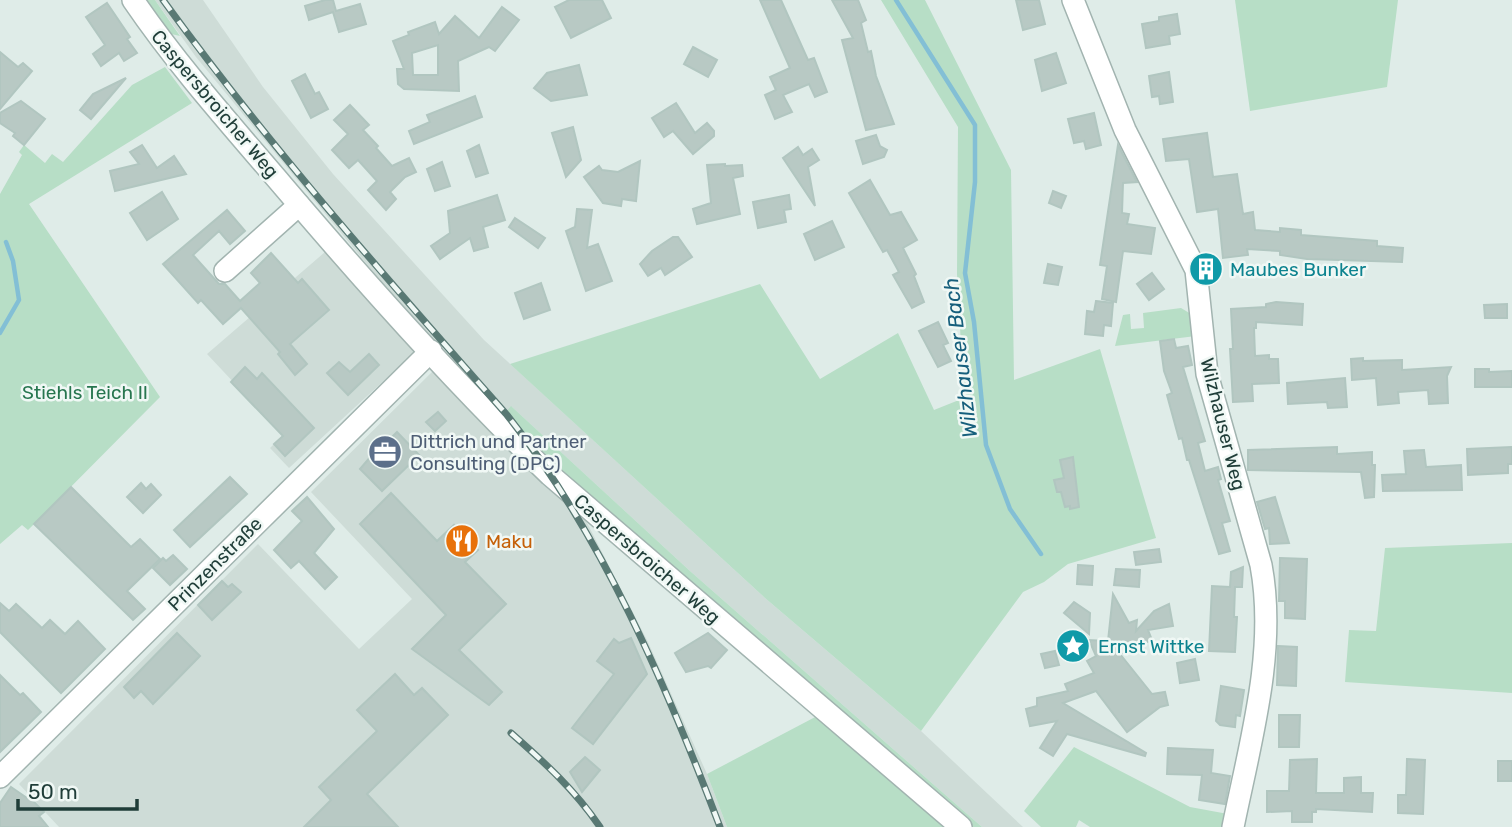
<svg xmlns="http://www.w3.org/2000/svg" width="1512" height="827" viewBox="0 0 1512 827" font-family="Rubik,sans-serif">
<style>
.built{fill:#cedcd7}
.green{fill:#b7dec6}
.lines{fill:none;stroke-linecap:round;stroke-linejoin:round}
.stream{stroke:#83bfd5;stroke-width:4.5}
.building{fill:#b8c9c4;stroke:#b1c6c0;stroke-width:2;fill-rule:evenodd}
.minor-casing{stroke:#a2b4b0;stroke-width:24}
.minor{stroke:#fff;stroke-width:21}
.rail-casing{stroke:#597974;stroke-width:7}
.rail{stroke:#f0f8f5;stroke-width:4.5;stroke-dasharray:13;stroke-linecap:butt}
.labels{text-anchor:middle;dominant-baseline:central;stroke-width:5;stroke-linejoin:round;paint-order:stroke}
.street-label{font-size:19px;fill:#1f3d38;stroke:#f0f8f5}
.culture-label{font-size:19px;fill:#0d838f;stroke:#f0f8f5;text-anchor:start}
.park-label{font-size:19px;fill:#27764f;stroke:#f0f8f5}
.service-label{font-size:19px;fill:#4e5e75;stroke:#f0f8f5;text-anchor:start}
.food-label{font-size:19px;fill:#c56008;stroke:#f0f8f5;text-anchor:start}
.water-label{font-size:21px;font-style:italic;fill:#165f7c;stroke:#f0f8f5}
</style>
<rect width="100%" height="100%" fill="#dfece8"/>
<g class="built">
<path d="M155 0H203L263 87 333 174 484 340 765 598 921 731 1023 827H982L690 571 512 407 502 417 375 274 196 57Z"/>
<path d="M325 252 416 351 289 468 270 448 283 435 207 354Z"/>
<path d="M434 370 582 513 648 642 707 774 727 827H59L19 784 258 544 359 649 412 599 311 492Z"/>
</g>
<g class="green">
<path d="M145 0H155L180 36 167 33Z"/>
<path d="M881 0H925L1011 170 1014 380 1100 349 1156 538 1068 564 1044 582 1023 592 921 731 765 598 510 364 760 284 820 379 898 333 934 410 964 398 957 274 958 127Z"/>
<path d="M1235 0H1398L1387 87 1250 111Z"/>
<path d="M165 67 192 103 29 204 160 397 34 524 28 530 22 525 0 544V194L22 155 19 152 24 145 45 163 52 154 63 162 132 85Z"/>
<path d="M1181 308 1191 314 1196 336 1115 346 1123 315 1130 314 1131 329 1144 328 1143 313Z"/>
<path d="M511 406 690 571 982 827H968L586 498 502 417Z"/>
<path d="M1512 543V693L1345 682 1349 630 1376 631 1385 548Z"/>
<path d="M819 715 949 827H727L707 774Z"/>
<path d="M1074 747 1190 807 1228 814 1226 827H1090L1079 820 1076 827H1041L1024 811Z"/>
</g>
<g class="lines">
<g class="stream">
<path d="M896 0 975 125V182L965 273 974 322 986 445 1010 509 1041 554"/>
<path d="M0 333 19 300 13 261 6 242"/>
</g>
</g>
<g class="building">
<path d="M325 0H333L336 11 360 4 366 24 339 32 333 12 309 20 305 6Z"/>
<path d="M569 0H602L611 18 571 38 555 7Z"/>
<path d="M760 0H781L808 60 814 58 827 92 815 97 809 84 783 95 792 112 775 119 765 95 776 90 770 77 790 68Z"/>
<path d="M832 0H858L866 20 861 23 868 52 871 51 876 76 894 124 866 130 842 40 853 38Z"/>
<path d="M1016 0H1039L1045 24 1023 30Z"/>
<path d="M107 3 130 37 127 39 137 53 124 61 119 53 101 66 93 54 105 45 86 17Z"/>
<path d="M502 7 519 20 495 51 489 47 458 61 459 91 404 89 398 84 397 69H404L393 41 409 35 408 32 435 22 439 34 455 16 479 38ZM438 45V75H413L412 53Z"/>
<path d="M1177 14 1180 34 1169 36 1170 44 1146 48 1142 24 1159 21V17Z"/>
<path d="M693 47 717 60 708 77 684 64Z"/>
<path d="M0 52 18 67 23 63 32 71 0 109Z"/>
<path d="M1056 53 1066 83 1042 91 1035 60Z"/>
<path d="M579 65 587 95 551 101 534 88 547 73Z"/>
<path d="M1169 72 1173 102 1160 104 1159 96 1152 97 1149 76Z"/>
<path d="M305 74 315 94 319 92 328 109 311 118 292 81Z"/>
<path d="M126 78 91 119 80 110 93 94Z"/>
<path d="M475 96 482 117 414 144 409 131 430 122 427 115Z"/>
<path d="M21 101 45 119 24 145 13 136 15 133 0 123V113Z"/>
<path d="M676 103 695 133 707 123 714 131V136L693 154 673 131 664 137 652 118Z"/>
<path d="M350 105 369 125 363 130 378 146 376 148 392 166 409 158 416 172 405 177 390 192 396 199 386 210 368 190 377 181 358 160 349 168 332 150 348 134 334 120Z"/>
<path d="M1094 113 1101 145 1086 149 1084 141 1074 143 1068 119Z"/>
<path d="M573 127 581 160 566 177 552 133Z"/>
<path d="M1207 133 1213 177 1237 174 1243 214 1253 212 1255 230 1280 232V228L1301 230V235L1377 241V246L1403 248 1402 262 1307 259 1280 255V251L1247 249 1248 255 1223 258 1218 209 1197 212 1189 159 1166 161 1163 139Z"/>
<path d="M876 135 880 146 887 150 884 157 863 164 856 141Z"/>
<path d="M142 145 157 168 174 156 186 174 115 191 110 171 139 164 130 152Z"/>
<path d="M479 145 488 173 476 177 467 151Z"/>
<path d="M1118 145 1137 182 1123 183 1122 213 1129 214 1127 224 1155 228 1151 254 1123 251 1116 302 1102 299 1107 266 1100 265Z"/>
<path d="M798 147 803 155 812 149 819 160 808 167 815 206 783 158Z"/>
<path d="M640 161 636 201 622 199 621 206 603 203 584 177 599 166 602 170 618 172Z"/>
<path d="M442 162 450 186 435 191 427 169Z"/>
<path d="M725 164V166L742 165 743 176 733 178 740 214 697 224 693 209 711 203 707 165Z"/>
<path d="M870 180 890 215 901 212 917 240 903 248 916 274 914 276 924 302 912 308 893 275 899 272 887 250 883 252 849 193Z"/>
<path d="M1053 191 1066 196 1061 208 1049 203Z"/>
<path d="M162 192 178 219 147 240 130 213Z"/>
<path d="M497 195 505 220 483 227 488 247 474 251 470 238 440 259 431 246 450 233 448 211Z"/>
<path d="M789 195 791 209 784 210 786 222 758 228 753 202Z"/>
<path d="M577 209 592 210 587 248 598 244 612 281 586 291 566 231 575 227Z"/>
<path d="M227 210 245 231 230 244 219 231 193 255 219 284H225L240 301 260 283 251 273 271 253 298 283 302 279 329 310 290 344 307 364 295 375 278 354 280 352 241 308 223 324 201 300 198 303 163 264Z"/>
<path d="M515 218 545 238 538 248 509 227Z"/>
<path d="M832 221 844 247 815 260 804 234Z"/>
<path d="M673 237H678L692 257 665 275 661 268 648 276 640 264 652 251Z"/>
<path d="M1048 264 1062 267 1058 285 1044 283Z"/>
<path d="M1152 273 1164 289 1149 300 1137 284Z"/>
<path d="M541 283 550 310 524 319 515 293Z"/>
<path d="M1096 301 1113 303 1111 326 1104 325 1103 336 1085 334 1087 311 1094 312Z"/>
<path d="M1276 302 1303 304 1302 325 1256 322V328H1254L1255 356 1269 355V359H1278L1279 383 1252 384 1253 401 1233 402 1230 349H1233L1231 309 1266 307V304Z"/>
<path d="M1507 304V318H1485L1484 305Z"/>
<path d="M938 322 948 343 943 345 951 361 938 367 919 331Z"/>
<path d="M1174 339 1176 348 1188 346 1192 365 1183 367 1205 441 1198 443 1205 471 1218 467 1221 479 1218 480 1230 521 1222 523 1230 551 1219 554 1189 460H1187L1182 438 1179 439 1167 395 1172 393 1164 371 1160 341Z"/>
<path d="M369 354 379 365 348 395 327 373 339 362 350 372Z"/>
<path d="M1363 358V361L1402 360V370L1451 367 1447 376 1448 403 1429 404 1428 390 1398 392 1399 403 1378 405 1376 378 1352 380 1351 359Z"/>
<path d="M245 367 257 379 262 373 314 428 285 456 274 444 283 436 231 382Z"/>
<path d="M1475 369H1489V372L1512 371V387H1475Z"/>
<path d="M1345 378 1347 407 1328 408 1327 402 1288 404 1287 383Z"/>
<path d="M438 412 446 421 435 431 426 422Z"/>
<path d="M397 432 421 457 414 460 382 491 360 469 384 441 386 443Z"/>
<path d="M1337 447V454L1372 452V465H1375L1374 497 1365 498 1361 472 1248 470V450Z"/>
<path d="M1512 447V464H1508V473L1468 475 1467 449Z"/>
<path d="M1424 450 1426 467 1461 465 1462 490 1383 491 1382 475 1406 474 1404 451Z"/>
<path d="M1073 457 1079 507 1070 509V506L1065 507 1061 492H1057L1054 480 1064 478 1060 460Z"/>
<path d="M230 477 247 494 190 547 174 530Z"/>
<path d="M141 483 146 489 151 484 161 495 143 513 127 497Z"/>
<path d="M71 487 131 547 140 539 160 559 127 591 145 609 133 620 34 524Z"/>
<path d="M391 493 437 541 454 525 478 550 465 562 506 604 459 650 502 692 489 705 412 649 446 615 360 524Z"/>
<path d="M307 497 334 529 314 553 337 577 325 589 299 561 291 568 274 550 302 521 292 511Z"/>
<path d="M1275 497 1289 543 1270 544 1269 528 1265 529 1257 502Z"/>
<path d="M1159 549 1161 562 1136 565 1134 552Z"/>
<path d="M173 555 187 569 170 585 153 568 163 558 166 561Z"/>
<path d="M1280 558 1307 559 1305 619 1285 618V601H1279Z"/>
<path d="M1078 565 1093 566 1092 585 1077 584Z"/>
<path d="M1243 567 1242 587H1235L1234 617H1237L1235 652 1209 651 1212 586 1230 587 1231 572Z"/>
<path d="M1116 569 1140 570 1139 587 1114 585Z"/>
<path d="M222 581 228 587 232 584 241 592 212 620 198 605Z"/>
<path d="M1113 594 1129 623 1137 620 1136 631 1154 611 1169 604 1173 626 1148 630 1152 640 1120 654 1152 694 1165 692 1168 705 1160 707 1127 732 1096 691 1063 703 1146 753 1145 756 1067 734 1053 756 1040 748 1057 721 1030 726 1026 709 1037 706V698L1068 691 1065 684 1094 673 1087 661 1096 656 1089 640 1108 641Z"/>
<path d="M1074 602 1090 613 1089 634 1064 613Z"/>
<path d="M0 603 9 611 16 604 42 628 50 620 65 634 78 621 105 649 61 693 0 632Z"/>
<path d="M177 633 200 656 153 704 141 691 134 698 124 687Z"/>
<path d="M708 633 727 650 711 668 708 666 686 672 675 653Z"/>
<path d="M631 638 647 674 593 744 572 728 614 674 597 661 614 639 619 643Z"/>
<path d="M1278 646 1297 647 1296 686 1277 685Z"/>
<path d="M1055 651 1059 665 1045 668 1041 654Z"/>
<path d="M1195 659 1199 680 1180 683 1177 663Z"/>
<path d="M395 674 414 695 422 688 448 715 367 794 398 827H304L331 800 319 787 377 731 357 710Z"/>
<path d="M0 675 20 695 23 693 41 712 0 752Z"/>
<path d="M1221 686 1244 690 1240 716 1236 715 1235 727 1220 725 1216 721Z"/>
<path d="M1279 715H1300L1299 747H1279Z"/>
<path d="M1168 748 1213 750 1211 773 1230 776 1225 804 1199 800 1202 775 1167 774Z"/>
<path d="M585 757 600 770 582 792 570 772Z"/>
<path d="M1317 759 1316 793H1344V778L1361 777V793H1373L1372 812 1316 809V812H1312V822H1292V811L1267 812V791H1289L1290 760Z"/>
<path d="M1407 759 1425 760 1423 814 1398 813V795H1406Z"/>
<rect x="1498" y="761" width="14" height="20"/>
<path d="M11 787 27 798 28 796 44 812 39 816 48 827H0V803Z"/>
</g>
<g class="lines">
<g class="minor-casing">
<g id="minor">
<path d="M133 0C178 66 231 125 283 186 368 286 456 385 550 475L961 827"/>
<path d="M1073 0 1125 130 1196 270 1207 374 1261 565C1277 651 1250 743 1233 827"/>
<path d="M225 271 299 205"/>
<path d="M0 777 431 351"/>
</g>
</g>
<use href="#minor" class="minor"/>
<g class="rail-casing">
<g id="rail">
<path d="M163 0C269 146 388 280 507 415 601 533 667 687 720 827"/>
<path d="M511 733C544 762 575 790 600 827"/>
</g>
</g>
<use href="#rail" class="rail"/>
</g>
<defs>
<g id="building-disc" transform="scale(1.75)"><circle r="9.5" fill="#0f9aa8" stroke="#f0f8f5"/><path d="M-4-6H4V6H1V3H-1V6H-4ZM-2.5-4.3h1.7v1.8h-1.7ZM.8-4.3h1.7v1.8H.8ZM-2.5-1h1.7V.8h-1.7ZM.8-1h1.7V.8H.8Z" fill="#fff"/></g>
<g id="office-disc" transform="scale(1.75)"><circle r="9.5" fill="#5c6f8a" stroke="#f0f8f5"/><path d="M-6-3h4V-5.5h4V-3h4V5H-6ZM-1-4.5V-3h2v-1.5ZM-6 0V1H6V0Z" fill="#fff"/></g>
<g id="restaurant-disc" transform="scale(1.75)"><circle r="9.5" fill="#e8710a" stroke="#f0f8f5"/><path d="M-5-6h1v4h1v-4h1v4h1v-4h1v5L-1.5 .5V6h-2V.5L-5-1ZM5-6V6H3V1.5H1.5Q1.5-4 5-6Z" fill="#fff"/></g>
<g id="sight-disc" transform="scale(1.75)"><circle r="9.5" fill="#0f9aa8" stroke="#f0f8f5"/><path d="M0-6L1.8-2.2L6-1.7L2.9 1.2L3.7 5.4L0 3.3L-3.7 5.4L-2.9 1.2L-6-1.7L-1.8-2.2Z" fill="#fff"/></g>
</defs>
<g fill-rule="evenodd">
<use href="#building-disc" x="1206" y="269"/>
<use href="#office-disc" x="385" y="452"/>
<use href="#restaurant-disc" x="462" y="541"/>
<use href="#sight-disc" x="1073" y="646"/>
</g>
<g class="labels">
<g class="street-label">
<text transform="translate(215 104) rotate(50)">Caspersbroicher Weg</text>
<text transform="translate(1223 424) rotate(76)">Wilzhauser Weg</text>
<text transform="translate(647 559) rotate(41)">Caspersbroicher Weg</text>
<text transform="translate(215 564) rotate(-45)">Prinzenstraße</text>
</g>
<g class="culture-label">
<text x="1230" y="269">Maubes Bunker</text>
<text x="1098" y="646">Ernst Wittke</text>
</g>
<g class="park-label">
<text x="85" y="392">Stiehls Teich II</text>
</g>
<g class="service-label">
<text x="410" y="441">Dittrich und Partner<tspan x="410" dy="22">Consulting (DPC)</tspan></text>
</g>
<g class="food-label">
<text x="486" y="541">Maku</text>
</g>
<g class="water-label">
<text transform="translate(960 358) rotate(-97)">Wilzhauser Bach</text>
</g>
</g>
<path d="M18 799v10h119v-10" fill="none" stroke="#1f3d38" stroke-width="3.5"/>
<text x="28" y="799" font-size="21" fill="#1f3d38" stroke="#f0f8f5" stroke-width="5" paint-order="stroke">50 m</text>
</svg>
